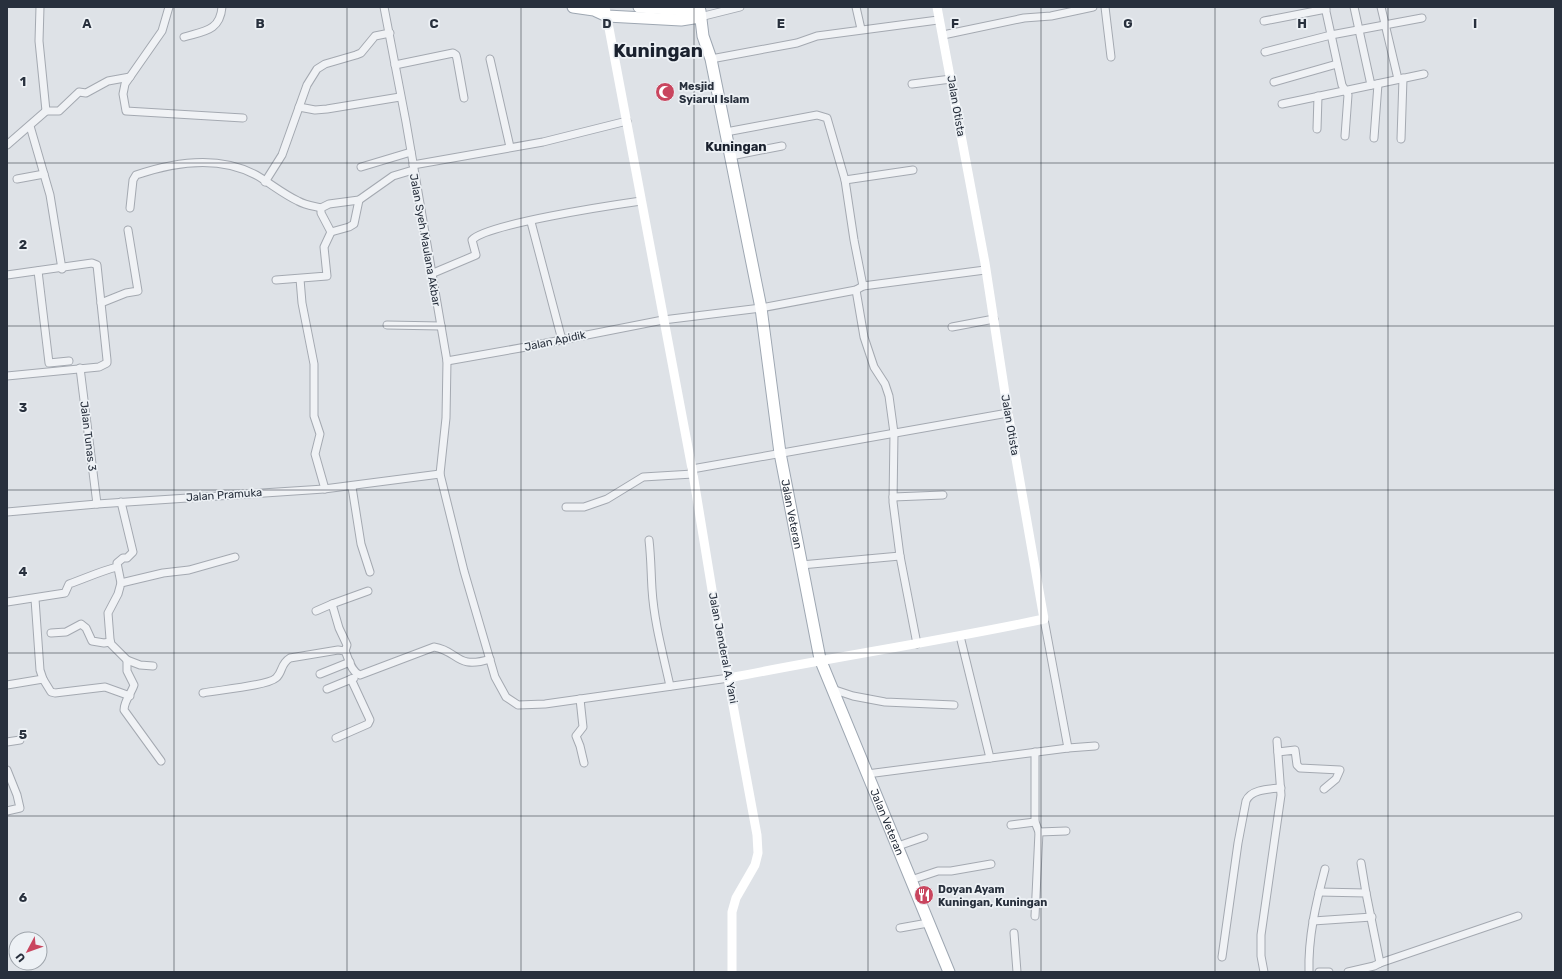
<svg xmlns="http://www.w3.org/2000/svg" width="1562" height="979" viewBox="0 0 1562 979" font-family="Rubik,sans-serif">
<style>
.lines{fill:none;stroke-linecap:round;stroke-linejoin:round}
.street-casing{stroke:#a4a9b1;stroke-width:9}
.primary-casing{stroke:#9ea7b2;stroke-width:13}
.street{stroke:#f0f2f5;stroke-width:7}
.secondary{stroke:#fff;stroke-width:9}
.primary{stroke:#fff;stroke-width:11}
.grid{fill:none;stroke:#28303d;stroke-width:1;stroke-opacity:0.55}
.labels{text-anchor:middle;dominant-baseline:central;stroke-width:3.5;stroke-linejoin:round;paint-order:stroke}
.poi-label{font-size:11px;font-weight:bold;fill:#28303d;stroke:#edf1f5;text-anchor:start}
.street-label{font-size:11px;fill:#28303d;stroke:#edf1f5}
.quarter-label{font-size:13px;font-weight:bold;fill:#1a212e;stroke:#edf1f5}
.town-label{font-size:19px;font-weight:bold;fill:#1a212e;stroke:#edf1f5}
.grid-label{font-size:13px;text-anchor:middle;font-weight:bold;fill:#28303d;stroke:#edf1f5;stroke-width:3.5;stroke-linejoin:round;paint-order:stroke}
</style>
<rect width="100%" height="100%" fill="#dee2e7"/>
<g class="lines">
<g class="street-casing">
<g id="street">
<path d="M40 7 39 41 46 111"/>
<path d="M169 7 162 31 125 84 123 94 126 111 243 118"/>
<path d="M384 7 406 122 447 361 446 418 440 474 464 571 495 677 506 697 518 705 545 704 729 678"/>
<path d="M856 7 861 29"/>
<path d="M1105 7 1111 57"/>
<path d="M1325 7 1342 85 1348 95 1345 136"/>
<path d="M1354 7 1371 85"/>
<path d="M1381 7 1398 79"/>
<path d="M700 17 740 7"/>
<path d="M1264 21 1326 9"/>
<path d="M943 35 1024 18 1051 16 1093 7"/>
<path d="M184 37C204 31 220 31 222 7"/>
<path d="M1265 52 1331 35 1422 18"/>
<path d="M490 59 510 147"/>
<path d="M711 59 797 43 817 36 938 20"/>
<path d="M395 65 453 53 456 55 457 59 464 98"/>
<path d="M1274 82 1337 64"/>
<path d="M912 84 951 79"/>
<path d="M1282 104 1424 74"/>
<path d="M299 107 315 110 327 109 400 97"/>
<path d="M30 126 50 195 62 269"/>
<path d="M1317 129 1318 96"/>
<path d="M726 132 817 115 827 118 845 180 854 240 863 286"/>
<path d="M1374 138 1378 84"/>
<path d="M1401 139 1403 78"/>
<path d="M7 145 46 111H59L79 92 86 93 108 81 130 77"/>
<path d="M731 156 782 146"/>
<path d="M413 165 543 142 627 121"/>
<path d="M361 167 411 152"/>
<path d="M17 179 44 174"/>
<path d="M845 180 913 170"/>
<path d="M265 182 282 155 307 85 317 69 325 64 356 55 361 53 375 36 390 33"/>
<path d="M130 208 133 180 136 175C174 162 219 155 256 175 270 183 283 194 298 201 305 205 313 206 321 208"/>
<path d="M531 222 562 340"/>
<path d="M331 232 349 227 354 224 359 200"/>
<path d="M38 271 49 363 69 361"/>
<path d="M431 274 476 255 472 240C486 224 613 205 641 201"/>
<path d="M7 275 92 263 97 265 107 360V363L99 367 7 376"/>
<path d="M300 279 302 303 314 364V416L320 434 315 454 325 489"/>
<path d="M276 280 327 276 324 247 331 232 321 213V208L329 204 359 200 393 176 413 170"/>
<path d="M856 290 864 337 874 367 885 384 889 396 894 433 893 502 900 556 917 644"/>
<path d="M101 303 126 293 138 291 128 230"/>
<path d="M387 325 441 326"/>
<path d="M952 327 994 319"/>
<path d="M447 361 526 347 663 320 761 308 856 290 863 286 985 270"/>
<path d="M80 368 97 504"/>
<path d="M692 469 1008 413"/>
<path d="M352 487 361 544 370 572"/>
<path d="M893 497 943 495"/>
<path d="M121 502 133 552 127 558H123L117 563 121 583"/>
<path d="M566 507H584L607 499 643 477 693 474"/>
<path d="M7 512 97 504 324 489 440 474"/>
<path d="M649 540C651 557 651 573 652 589 654 622 663 654 670 686"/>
<path d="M801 565 900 556"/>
<path d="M7 602 65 593 69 584C86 578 101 571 117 567"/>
<path d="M332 604 368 591"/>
<path d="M316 611 332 604 339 628 347 645 345 651"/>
<path d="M1044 619 1068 748"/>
<path d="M51 633 66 632 81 624 86 628 92 641 104 643 110 642"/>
<path d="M960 636 990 758"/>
<path d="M127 660 140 665 153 666"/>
<path d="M320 674 350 662"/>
<path d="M43 679 51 692 55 693 105 687 130 696"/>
<path d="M7 685 43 679 40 670 35 599"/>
<path d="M327 689 354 678"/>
<path d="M832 689 853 696 885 702 954 705"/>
<path d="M203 693C217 690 267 686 276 678 283 672 280 664 290 658L338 650 345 651C349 659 351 672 360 675L434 647C459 651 456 670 490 659"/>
<path d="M580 699 583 727 576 736 580 746 584 763"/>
<path d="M336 738 368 724 370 720 351 679"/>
<path d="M7 742 20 740"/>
<path d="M1035 752V822L1039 832 1035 916"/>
<path d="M1278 752 1295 750 1297 765 1300 768 1340 770 1336 779 1324 789"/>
<path d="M161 761 124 710C124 701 131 694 134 685L127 671V660L111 644 110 639 108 613 118 594 121 583 163 573 189 570 235 557"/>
<path d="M7 770 17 795 20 808 7 811"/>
<path d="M867 774 1068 748 1095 746"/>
<path d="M1011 825 1035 822"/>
<path d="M1039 832 1066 831"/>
<path d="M898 846 924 837"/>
<path d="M1361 863 1366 893"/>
<path d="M911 880 938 871H951L991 864"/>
<path d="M1319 892 1366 893 1380 963"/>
<path d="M1313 921 1372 917"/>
<path d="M900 928 928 923"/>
<path d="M1014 933 1017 972"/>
<path d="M1222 957 1238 843 1246 801C1251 789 1270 789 1281 788"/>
<path d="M1264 972 1261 956V935L1281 795 1277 741"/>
<path d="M1309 972C1308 937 1316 903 1325 869"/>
<path d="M1319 972H1329"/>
<path d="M1348 972 1374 966 1380 963 1518 916"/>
</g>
</g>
<g class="primary-casing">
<g id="primary">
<path d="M573 7 594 10 607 16 681 20 700 17"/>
<path id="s1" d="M639 7 700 11 703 36 711 59 761 308 780 453 820 659 949 972"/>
</g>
</g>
<use href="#street" class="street"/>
<g class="secondary">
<path d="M605 7 693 474 714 602 757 835 758 853 755 865 736 898 732 912V972"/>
<path d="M729 678C834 657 940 641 1044 619L1008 413 985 263 937 7"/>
</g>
<use href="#primary" class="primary"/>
</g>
<path class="grid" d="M174 7V972M347 7V972M521 7V972M694 7V972M868 7V972M1041 7V972M1215 7V972M1388 7V972M7 163H1555M7 326H1555M7 490H1555M7 653H1555M7 816H1555"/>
<defs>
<g id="mosque-disc" transform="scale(1)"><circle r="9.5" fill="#c9465f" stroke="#edf1f5"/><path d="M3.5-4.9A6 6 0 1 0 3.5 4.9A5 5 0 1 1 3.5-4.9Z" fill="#fff"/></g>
<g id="restaurant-disc" transform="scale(1)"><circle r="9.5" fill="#c9465f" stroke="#edf1f5"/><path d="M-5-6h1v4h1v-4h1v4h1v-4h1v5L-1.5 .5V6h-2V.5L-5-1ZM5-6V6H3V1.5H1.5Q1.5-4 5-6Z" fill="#fff"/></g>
</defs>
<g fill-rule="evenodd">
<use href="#mosque-disc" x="665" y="92"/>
<use href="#restaurant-disc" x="924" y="895"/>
</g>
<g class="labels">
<g class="poi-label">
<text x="679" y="86">Mesjid<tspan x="679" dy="13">Syiarul Islam</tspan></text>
<text x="938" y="889">Doyan Ayam<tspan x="938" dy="13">Kuningan, Kuningan</tspan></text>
</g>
<g class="street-label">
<text transform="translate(956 106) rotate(80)">Jalan Otista</text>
<text transform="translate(425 240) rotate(80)">Jalan Syeh Maulana Akbar</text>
<text transform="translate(555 341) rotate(-12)">Jalan Apidik</text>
<text transform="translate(1010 425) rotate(80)">Jalan Otista</text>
<text transform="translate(88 436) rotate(83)">Jalan Tunas 3</text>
<text transform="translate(224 495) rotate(-4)">Jalan Pramuka</text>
<text stroke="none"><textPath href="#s1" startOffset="573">Jalan Veteran</textPath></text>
<text transform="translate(723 648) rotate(79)">Jalan Jenderal A. Yani</text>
<text stroke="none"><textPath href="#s1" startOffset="897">Jalan Veteran</textPath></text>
</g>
<g class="quarter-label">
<text x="736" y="146">Kuningan</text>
</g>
<g class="town-label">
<text x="658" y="50">Kuningan</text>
</g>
</g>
<g class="grid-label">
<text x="87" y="28">A</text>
<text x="260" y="28">B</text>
<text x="434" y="28">C</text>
<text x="607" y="28">D</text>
<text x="781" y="28">E</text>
<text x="955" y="28">F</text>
<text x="1128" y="28">G</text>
<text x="1302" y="28">H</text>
<text x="1475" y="28">I</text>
<text x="23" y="86">1</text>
<text x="23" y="249">2</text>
<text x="23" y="412">3</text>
<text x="23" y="576">4</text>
<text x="23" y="739">5</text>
<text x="23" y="902">6</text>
</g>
<rect width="1562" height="979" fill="none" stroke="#28303d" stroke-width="16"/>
<g transform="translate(28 951) rotate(229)"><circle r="19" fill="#edf1f5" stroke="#9ea4ab"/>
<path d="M0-3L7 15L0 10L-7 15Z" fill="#c9465f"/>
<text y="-6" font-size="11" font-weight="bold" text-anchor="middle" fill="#28303d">U</text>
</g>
</svg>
